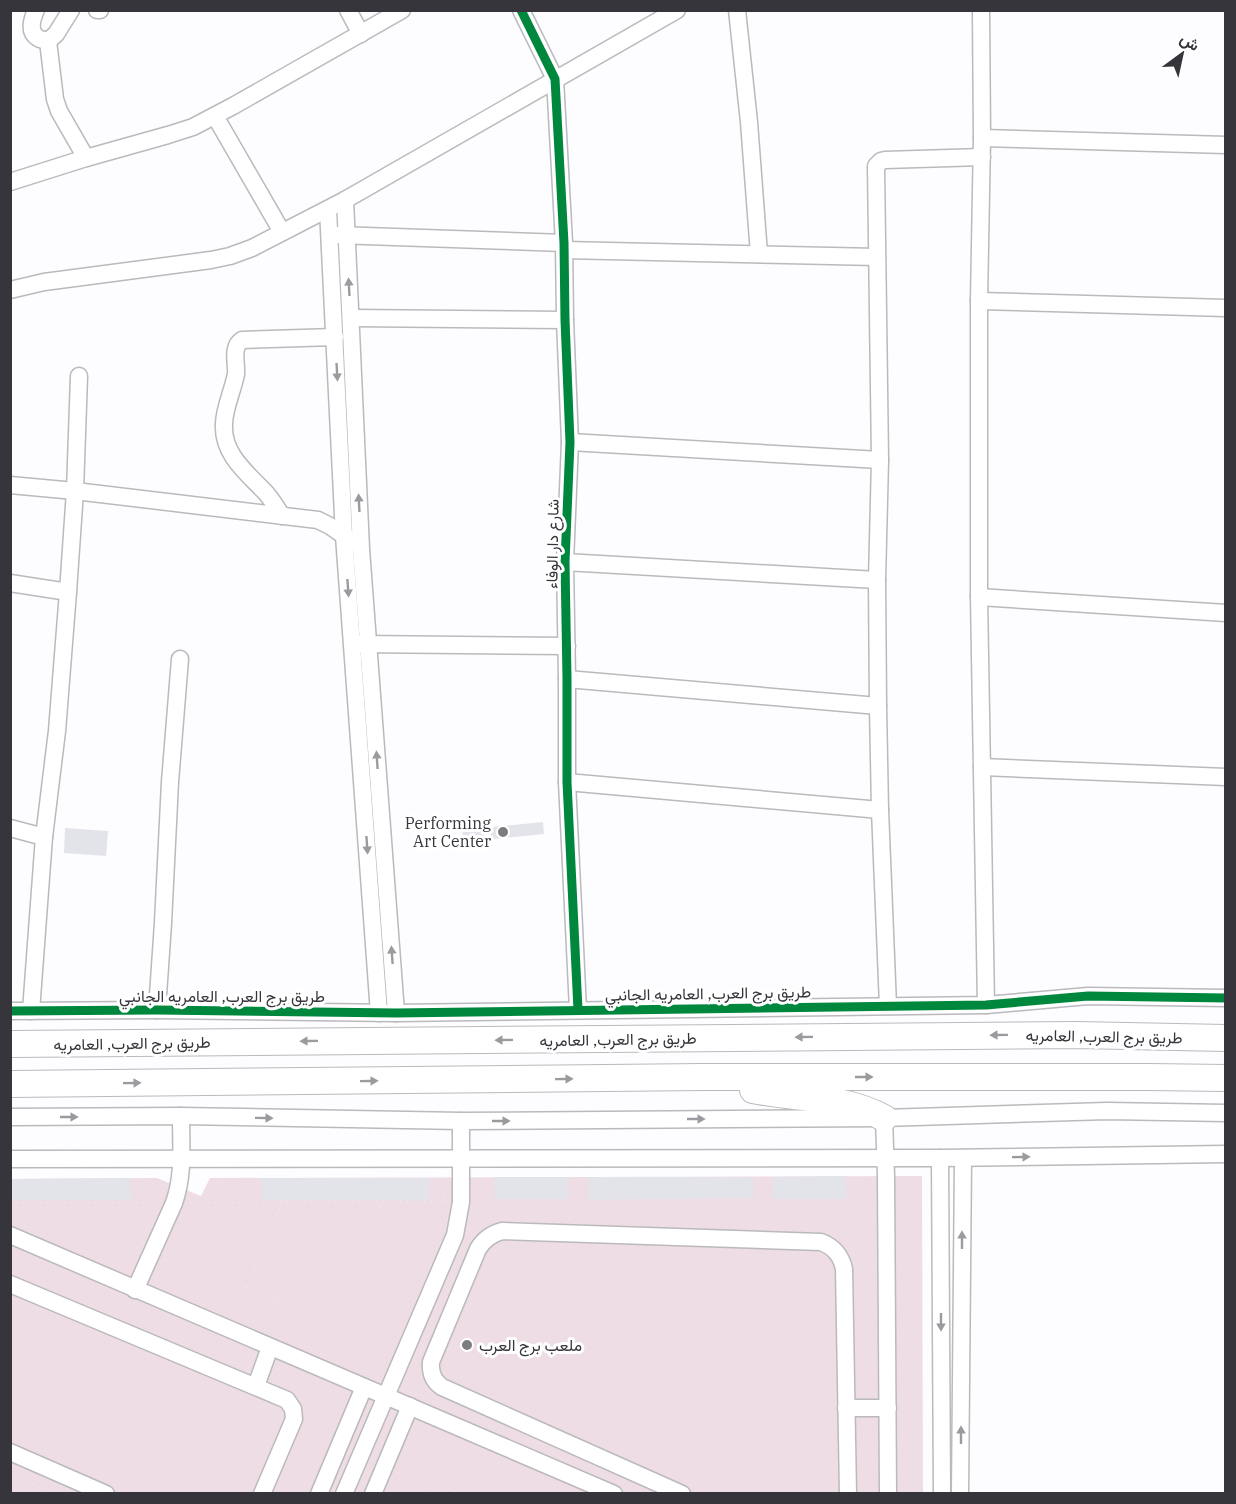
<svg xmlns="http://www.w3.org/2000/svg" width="1236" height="1504" viewBox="0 0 1236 1504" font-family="'IBM Plex Serif',Vazirmatn,serif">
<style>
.green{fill:#eedde4}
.building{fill:#e3e4e9}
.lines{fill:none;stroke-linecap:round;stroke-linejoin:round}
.minor-casing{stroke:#bab9bd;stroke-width:19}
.highway-casing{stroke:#bab9bd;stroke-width:28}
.path{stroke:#e9e8e9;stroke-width:2;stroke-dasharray:1.5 4.5;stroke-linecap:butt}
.minor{stroke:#fff;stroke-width:16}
.highway{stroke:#fff;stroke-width:26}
.cycleway-casing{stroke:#fff;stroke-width:13}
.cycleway{stroke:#00873e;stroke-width:9}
.oneway{fill:#9b9a9e}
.poi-dot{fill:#7c7b80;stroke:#fff;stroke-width:2}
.labels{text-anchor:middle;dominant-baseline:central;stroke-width:6;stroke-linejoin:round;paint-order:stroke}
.street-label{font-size:16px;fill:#37353c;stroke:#fff}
.poi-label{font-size:16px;fill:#37353c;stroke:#fff;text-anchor:end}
</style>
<rect width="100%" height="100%" fill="#fdfcfe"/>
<path class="green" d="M922 1176 923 1493H11L10 1179 157 1178 201 1196 210 1178Z"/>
<g class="building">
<path d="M543 822 544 834 464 842 462 830Z"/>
<path d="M65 828 108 831 106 856 64 853Z"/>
<path d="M845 1176 846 1199H773V1177Z"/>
<path d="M494 1177H568V1199H495Z"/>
<path d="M589 1177H753V1198L589 1200Z"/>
<path d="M130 1178 131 1200H10V1179Z"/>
<rect x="262" y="1178" width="167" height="22"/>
</g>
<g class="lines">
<g class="minor-casing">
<g id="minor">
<path d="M36 10C32 19 28 32 38 38 41 40 45 40 48 41L56 34 71 10"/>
<path d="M97 10H100"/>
<path d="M348 10 361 34"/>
<path d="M521 10 555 79 564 243 565 320 570 442 565 562 567 679V782L578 1010"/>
<path d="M737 10 749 122 759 254"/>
<path d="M981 10 982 138 979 301V597L986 1005"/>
<path d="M48 41 55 99 59 111 86 158"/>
<path d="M215 116 282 232"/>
<path d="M982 138 1226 145"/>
<path d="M10 182 86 158 168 135 193 127 233 106 402 10"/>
<path d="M345 200 361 549 396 1013"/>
<path d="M328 209 344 536 379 1013"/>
<path d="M337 235 564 243"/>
<path d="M564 250 877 257"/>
<path d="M10 290 44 282 211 260 230 256 252 248 345 200 677 10"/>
<path d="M979 301 1226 308"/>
<path d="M351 318 565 320"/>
<path d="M570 442 880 460"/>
<path d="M10 485 75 491 318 520 330 526 350 540"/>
<path d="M282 516C277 508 272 500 266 493 247 473 222 454 224 424 224 409 233 390 236 374 237 363 231 347 242 340L335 337"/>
<path d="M565 562 877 580"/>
<path d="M10 583 68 592"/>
<path d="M979 597 1226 613"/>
<path d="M359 644 567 646"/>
<path d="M567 679 878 706"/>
<path d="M982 767 1226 777"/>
<path d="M567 782 880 810"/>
<path d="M10 828 44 837"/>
<path d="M888 1006 880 810 878 706 877 580 880 460 876 166 881 161 885 160 982 157"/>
<path d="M157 1010 163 923 170 782 180 659"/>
<path d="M10 1011 157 1010 396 1013 986 1005 1088 996 1226 998"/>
<path d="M31 1011 44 837 57 731 68 592 75 491 79 376"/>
<path d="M10 1117 181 1116 461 1121 884 1118 1107 1111 1226 1113"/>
<path d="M884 1118 886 1176 888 1494"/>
<path d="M940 1158 942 1494"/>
<path d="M10 1159 940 1158 1226 1154"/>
<path d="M10 1235 614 1494"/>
<path d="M10 1284 287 1400 293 1409 294 1419 262 1494"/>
<path d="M135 1290 174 1203C184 1175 181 1146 181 1116"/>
<path d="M256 1386 270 1347"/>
<path d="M846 1408H888"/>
<path d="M10 1452 106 1494"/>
<path d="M319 1494 364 1387"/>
<path d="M344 1494 455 1235 461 1202V1121"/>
<path d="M373 1494 410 1406"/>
<path d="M682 1494 442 1387C433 1381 430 1373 431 1362L478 1249C484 1239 491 1234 502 1231L821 1242C834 1247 841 1255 844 1269L848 1494"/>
<path d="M960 1494 963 1158"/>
</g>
</g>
<g class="highway-casing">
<g id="highway">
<path d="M10 1044 1077 1035 1226 1038"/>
<path d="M10 1084 703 1077H1149L1226 1078"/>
<path d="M753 1090C797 1099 844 1096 884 1118"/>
</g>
</g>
<g class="path">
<path d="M444 1201V1190H447"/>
<path d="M475 1202 872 1203"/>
<path d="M10 1203H158"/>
<path d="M190 1203 446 1201"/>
<path d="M165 1260 275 1298 332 1322"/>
<path d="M247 1288 282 1202"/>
<path d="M263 1328 275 1298"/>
<path d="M320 1351 383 1202"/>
<path d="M10 1475 55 1494"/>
<path d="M428 1494 433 1482 460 1494"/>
<path d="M534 1494H536"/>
</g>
<use href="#minor" class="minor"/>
<use href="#highway" class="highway"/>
<g class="cycleway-casing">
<g id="cycleway">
<path d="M521 10 555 79 564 243 565 320 570 442 565 562 567 679V782L578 1010"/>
<path d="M10 1011 157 1010 396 1013 986 1005 1088 996 1226 998"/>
</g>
</g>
<use href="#cycleway" class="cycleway"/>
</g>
<defs><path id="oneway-solid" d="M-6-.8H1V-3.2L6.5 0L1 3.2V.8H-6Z" transform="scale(1.5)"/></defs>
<g class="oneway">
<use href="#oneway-solid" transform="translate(349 287) rotate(-93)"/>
<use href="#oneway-solid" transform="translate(337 372) rotate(87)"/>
<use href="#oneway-solid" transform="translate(359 503) rotate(-93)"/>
<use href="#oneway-solid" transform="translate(348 588) rotate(86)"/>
<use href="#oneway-solid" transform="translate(377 760) rotate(-94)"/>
<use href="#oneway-solid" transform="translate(367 845) rotate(86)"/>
<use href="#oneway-solid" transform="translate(392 955) rotate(-94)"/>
<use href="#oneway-solid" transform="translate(999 1035) rotate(179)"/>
<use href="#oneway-solid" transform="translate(804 1037) rotate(179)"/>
<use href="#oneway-solid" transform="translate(504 1040) rotate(179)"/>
<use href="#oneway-solid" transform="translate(309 1041) rotate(179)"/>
<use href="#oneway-solid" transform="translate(864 1077)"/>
<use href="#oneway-solid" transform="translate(564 1079) rotate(-1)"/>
<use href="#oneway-solid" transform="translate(369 1081) rotate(-1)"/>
<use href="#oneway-solid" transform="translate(132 1083) rotate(-1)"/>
<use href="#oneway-solid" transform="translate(69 1117)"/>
<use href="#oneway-solid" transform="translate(264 1118) rotate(1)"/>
<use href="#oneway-solid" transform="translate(696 1119)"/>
<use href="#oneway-solid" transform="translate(501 1121)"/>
<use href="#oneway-solid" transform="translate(1021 1157) rotate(-1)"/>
<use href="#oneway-solid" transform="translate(962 1240) rotate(-90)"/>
<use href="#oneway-solid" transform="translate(941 1322) rotate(90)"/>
<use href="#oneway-solid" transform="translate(961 1435) rotate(-90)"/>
</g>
<g class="poi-dot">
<circle cx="503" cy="832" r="6"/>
<circle cx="467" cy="1345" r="6"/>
</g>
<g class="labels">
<g class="street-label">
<text transform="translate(552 544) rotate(-89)">شارع دار الوفاء</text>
<text transform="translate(708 993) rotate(-1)">طريق برج العرب, العامريه الجانبي</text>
<text x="222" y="996">طريق برج العرب, العامريه الجانبي</text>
<text transform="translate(1104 1036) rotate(1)">طريق برج العرب, العامريه</text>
<text transform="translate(618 1039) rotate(-1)">طريق برج العرب, العامريه</text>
<text transform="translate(132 1043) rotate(-1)">طريق برج العرب, العامريه</text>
</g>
<g class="poi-label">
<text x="491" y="823">Performing<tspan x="491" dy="18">Art Center</tspan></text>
<text x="479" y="1345" text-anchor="start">ملعب برج العرب</text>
</g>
</g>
<rect width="1236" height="1504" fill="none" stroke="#37353c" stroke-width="24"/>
<g transform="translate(1182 54) rotate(33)" stroke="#ffffff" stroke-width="4.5" paint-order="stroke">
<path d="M0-4.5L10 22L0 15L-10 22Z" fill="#37353c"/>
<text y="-9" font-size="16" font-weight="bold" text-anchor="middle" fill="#37353c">ش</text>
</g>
</svg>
